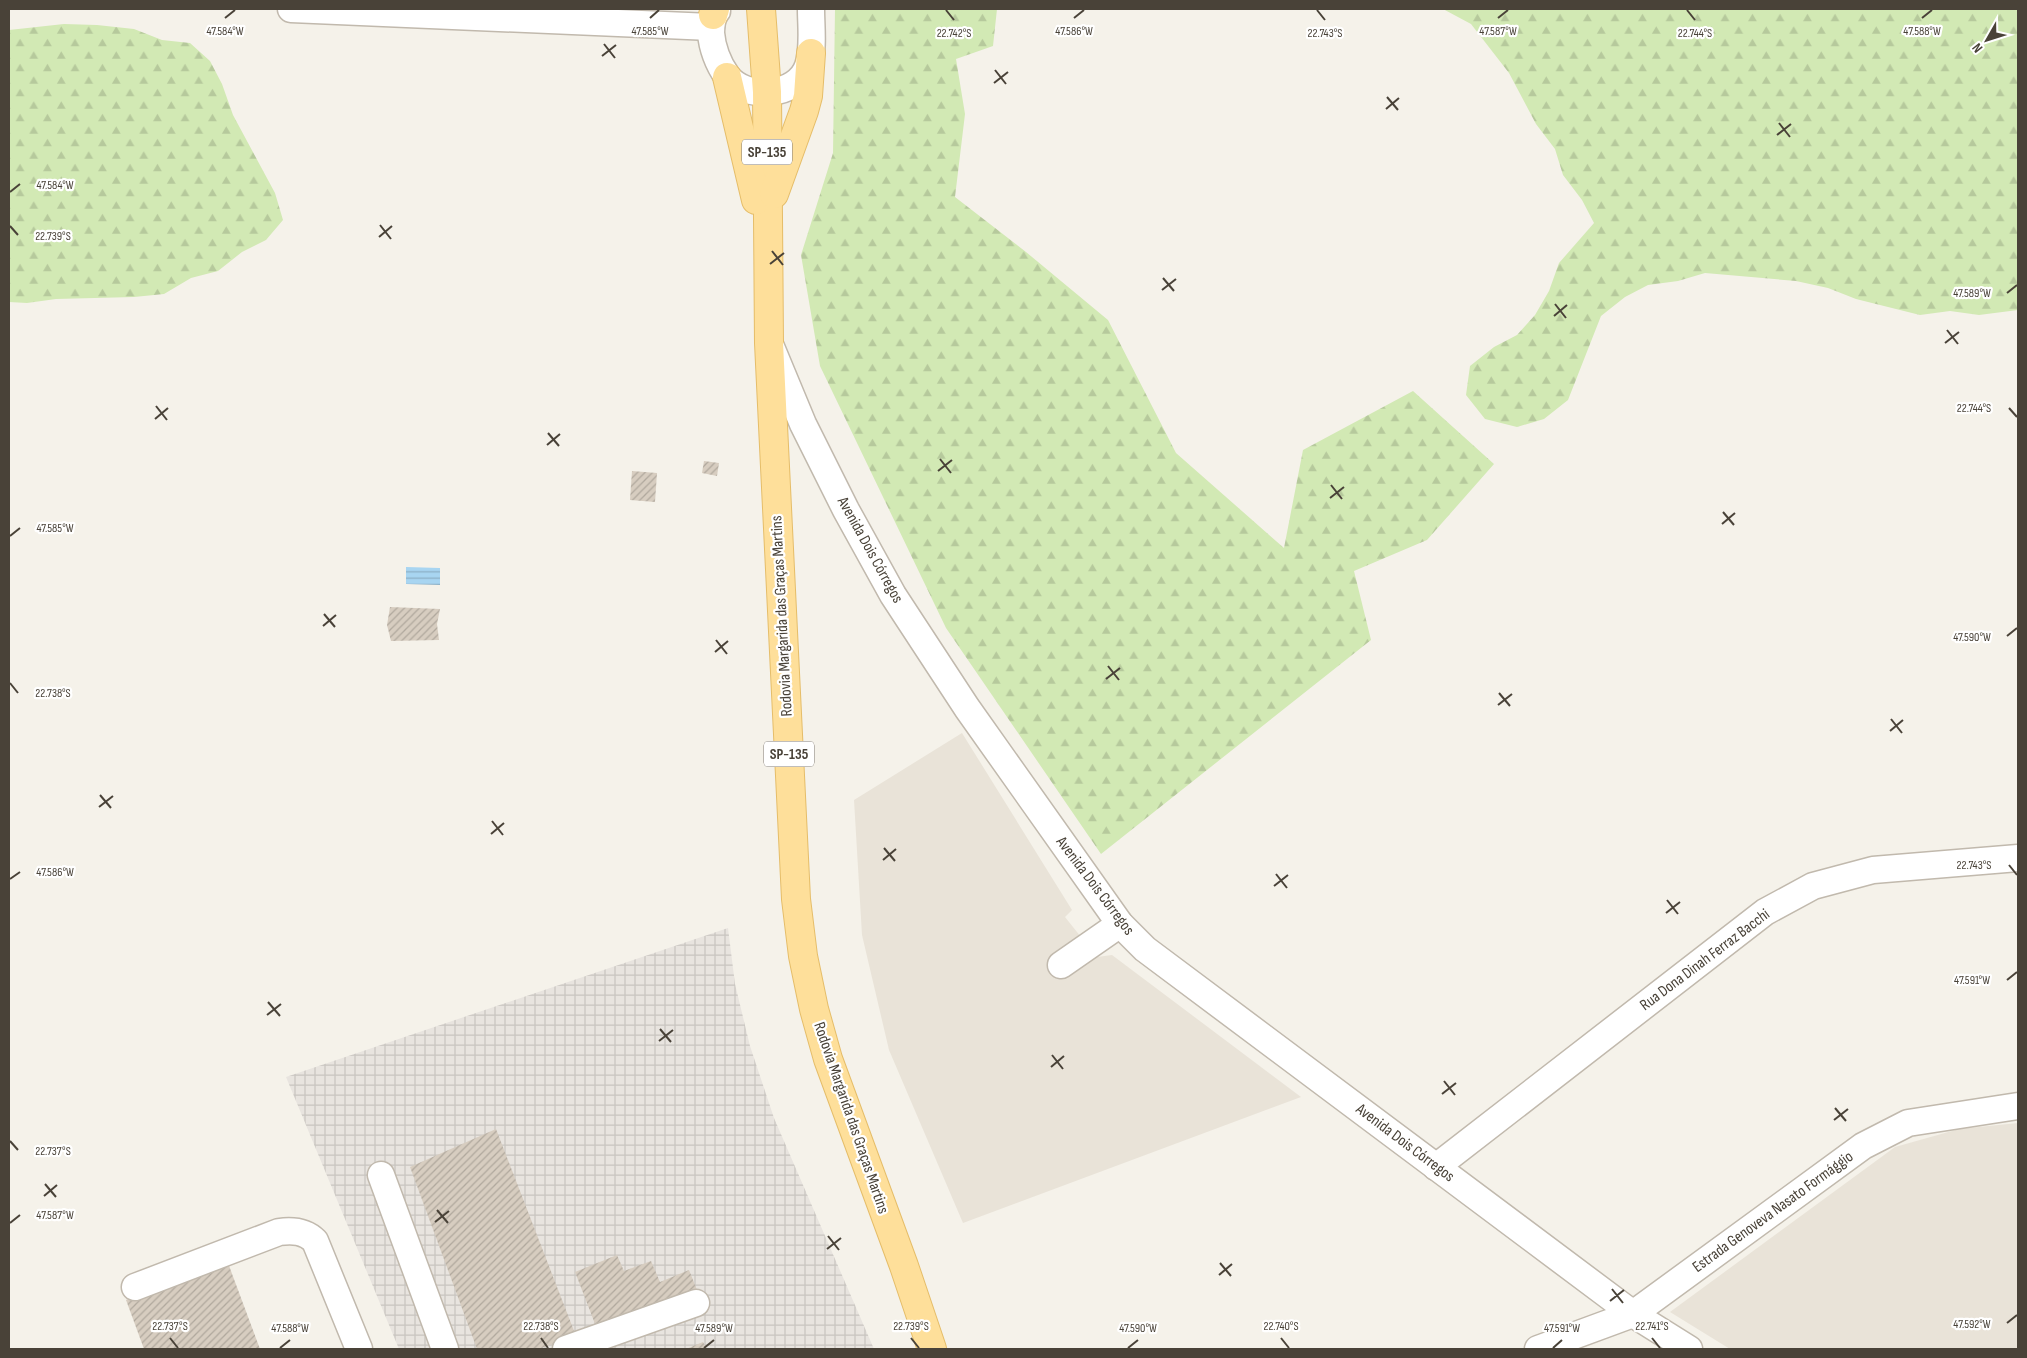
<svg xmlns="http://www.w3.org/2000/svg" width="2027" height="1358" viewBox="0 0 2027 1358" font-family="'Sofia Sans Condensed',sans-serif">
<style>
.residential{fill:#e9e3d8}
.industrial{fill:url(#industrial-grid)}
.forest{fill:url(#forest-firs)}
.water{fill:url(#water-rules)}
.building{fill:url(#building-hatch)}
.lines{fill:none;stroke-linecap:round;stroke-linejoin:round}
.minor-casing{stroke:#c1b9ad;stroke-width:29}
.major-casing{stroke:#e5bd69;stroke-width:30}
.minor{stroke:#fff;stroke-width:26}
.major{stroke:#fedf9a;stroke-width:28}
.ticks{fill:none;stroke:#494238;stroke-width:2}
.labels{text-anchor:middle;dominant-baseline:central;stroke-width:4.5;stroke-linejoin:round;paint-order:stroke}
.shield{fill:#fff;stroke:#807b74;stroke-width:1}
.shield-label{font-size:15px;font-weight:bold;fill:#494238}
.street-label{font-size:16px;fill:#494238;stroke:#fff}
.ticks-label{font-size:12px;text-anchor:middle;fill:#494238;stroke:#fff;stroke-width:4.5;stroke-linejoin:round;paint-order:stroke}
</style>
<defs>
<pattern id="industrial-grid" width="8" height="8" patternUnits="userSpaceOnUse" patternTransform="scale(1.25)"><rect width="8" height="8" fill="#e8e4df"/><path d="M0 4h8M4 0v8" fill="none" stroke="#c8c5c0"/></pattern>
<pattern id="forest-firs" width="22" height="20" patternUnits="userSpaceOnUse" patternTransform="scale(1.25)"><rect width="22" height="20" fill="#d2e9b4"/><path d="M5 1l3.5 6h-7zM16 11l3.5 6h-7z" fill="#b6c99c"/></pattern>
<pattern id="water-rules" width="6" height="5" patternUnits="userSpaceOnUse" patternTransform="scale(1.25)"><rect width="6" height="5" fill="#a8d5f1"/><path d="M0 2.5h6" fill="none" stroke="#8baec4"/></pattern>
<pattern id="building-hatch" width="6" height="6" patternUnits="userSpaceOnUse" patternTransform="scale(1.25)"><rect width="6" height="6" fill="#d7cdc0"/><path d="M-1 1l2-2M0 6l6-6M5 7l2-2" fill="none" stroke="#b0a89d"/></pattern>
</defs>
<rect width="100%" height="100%" fill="#f5f2ea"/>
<g class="residential">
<path d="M962 733 1072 910 1065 917 1097 957 1112 955 1301 1097 963 1223 889 1050 862 935 854 800Z"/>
<path d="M2018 1123V1349H1730L1670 1312 1895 1147 1959 1129Z"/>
</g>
<path class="industrial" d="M728 928 735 984 750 1046 774 1118 874 1349H399L286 1077Z"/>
<g class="forest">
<path d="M835 9H997L993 46 956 59 965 114 955 197 1026 252 1108 320 1176 453 1284 548 1303 450 1413 391 1494 464 1427 540 1354 571 1371 640 1101 854 946 628 820 366 801 255 833 153Z"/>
<path d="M1443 9H2018V310L1979 315 1950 311 1920 315 1856 299 1828 288 1796 281 1705 273 1678 281 1648 285 1625 297 1601 316 1568 400 1544 419 1517 427 1485 419 1466 395 1470 366 1494 347 1517 335 1535 315 1549 291 1559 263 1594 223 1582 200 1563 175 1555 149 1536 124 1509 73 1471 24Z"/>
<path d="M64 24 97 25 134 29 162 40 190 43 210 61 222 84 233 115 275 193 283 220 266 240 242 252 218 271 191 278 164 294 134 297 56 299 27 303 9 302V30Z"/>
</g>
<path class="water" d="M406 567 440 568V585L406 584Z"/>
<g class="building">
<path d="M704 461 719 463 717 476 702 473Z"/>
<path d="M632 471 657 473 655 502 630 500Z"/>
<path d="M390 607 440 609 437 624 439 640 391 641 387 625Z"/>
<path d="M496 1129 576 1336 539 1349H477L410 1167Z"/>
<path d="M617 1255 624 1271 651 1261 660 1282 689 1270 697 1290 597 1329 575 1272Z"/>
<path d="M228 1263 260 1349H144L126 1300Z"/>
<path d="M703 1342 707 1349H686Z"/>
</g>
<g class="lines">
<g class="minor-casing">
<g id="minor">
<path d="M291 9 711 27"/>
<path d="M717 11C712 17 711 25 711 33 712 47 718 64 727 76 745 101 798 97 808 66 814 49 811 27 811 9"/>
<path d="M771 347 803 424 846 510 893 595 967 708 1120 924 1145 949 1633 1314 1689 1349"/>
<path d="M1061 965 1120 924"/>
<path d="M1436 1167 1765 912 1813 886 1873 870 2018 858"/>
<path d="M381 1175 445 1349"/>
<path d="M135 1287 279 1232C293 1230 305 1231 315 1241L359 1349"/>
<path d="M566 1349 696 1303"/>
<path d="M1538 1349 1633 1314 1863 1146 1908 1123 2018 1106"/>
</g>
</g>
<g class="major-casing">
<g id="major">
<path d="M761 9 767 92 769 343 796 899 803 956 814 1009 828 1059 904 1266 932 1349"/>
<path d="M713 15 715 9"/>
<path d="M727 77 756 200"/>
<path d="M774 194 804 111 808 96 811 53"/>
</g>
</g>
<use href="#minor" class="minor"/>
<use href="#major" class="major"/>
</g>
<path class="ticks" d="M946 10 954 20M1317 10 1325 20M1687 10 1695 20M225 18 235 10M650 18 659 10M1074 18 1084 10M1498 18 1508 10M1922 18 1932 10M604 44 615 58M602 56 616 45M995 70 1006 84M994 83 1008 72M1387 97 1398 110M1386 109 1399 98M1779 123 1790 137M1777 135 1791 124M10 192 20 184M380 225 391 239M10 226 18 235M379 237 392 226M772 251 783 265M770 264 784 253M1163 278 1174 291M1162 290 1176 279M2007 293 2017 285M1555 304 1566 318M1554 316 1567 305M1947 330 1958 344M1945 343 1959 332M156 406 167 420M2009 408 2017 417M155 419 168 408M548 433 559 446M547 445 560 434M940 459 951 473M938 471 952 460M1331 485 1342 499M1330 498 1344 487M1723 512 1734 525M1722 524 1735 513M10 536 20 528M324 614 335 627M323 626 336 615M2007 636 2017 628M716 640 727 654M715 652 728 641M1108 666 1119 680M1106 679 1120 668M10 683 18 693M1499 693 1510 706M1498 705 1512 694M1891 719 1902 733M1890 731 1903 720M100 795 111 808M99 807 113 796M492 821 503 835M491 834 504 823M884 848 895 861M883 860 896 849M2009 865 2017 875M1276 874 1287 888M10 879 20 872M1274 886 1288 875M1667 900 1678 914M1666 913 1680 902M2007 980 2017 972M268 1002 280 1016M267 1015 281 1004M660 1029 671 1042M659 1041 673 1030M1052 1055 1063 1069M1051 1067 1064 1056M1444 1081 1455 1095M1442 1094 1456 1083M1835 1108 1846 1121M1834 1120 1848 1109M10 1141 18 1150M45 1184 56 1197M44 1196 57 1185M437 1210 448 1223M435 1222 449 1211M10 1223 20 1215M828 1236 839 1250M827 1249 841 1238M1220 1263 1231 1276M1219 1275 1232 1264M1612 1289 1623 1303M1610 1301 1624 1290M2007 1323 2017 1315M170 1338 178 1348M541 1338 548 1348M911 1338 919 1348M1281 1338 1289 1348M1652 1338 1660 1348M280 1348 290 1340M704 1348 714 1340M1128 1348 1138 1340M1553 1348 1562 1340"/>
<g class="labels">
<g class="shield">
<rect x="742" y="139.5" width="50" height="25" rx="4"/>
<rect x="764" y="741.5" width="50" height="25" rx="4"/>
</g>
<g class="shield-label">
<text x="767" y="152">SP-135</text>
<text x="789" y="754">SP-135</text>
</g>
<g class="street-label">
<text transform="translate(870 550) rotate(61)">Avenida Dois Córregos</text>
<text transform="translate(782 616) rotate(-93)">Rodovia Margarida das Graças Martins</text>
<text transform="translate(1095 886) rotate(53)">Avenida Dois Córregos</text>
<text transform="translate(1705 960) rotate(-37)">Rua Dona Dinah Ferraz Bacchi</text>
<text transform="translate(851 1118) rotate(71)">Rodovia Margarida das Graças Martins</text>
<text transform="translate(1405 1143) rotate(37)">Avenida Dois Córregos</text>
<text transform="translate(1773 1212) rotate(-36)">Estrada Genoveva Nasato Formággio</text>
</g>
</g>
<g class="ticks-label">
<text x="225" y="35">47.584°W</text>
<text x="650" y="35">47.585°W</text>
<text x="1074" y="35">47.586°W</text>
<text x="1498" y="35">47.587°W</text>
<text x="1922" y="35">47.588°W</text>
<text x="954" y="37">22.742°S</text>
<text x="1325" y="37">22.743°S</text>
<text x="1695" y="37">22.744°S</text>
<text x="55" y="189">47.584°W</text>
<text x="53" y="240">22.739°S</text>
<text x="1972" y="297">47.589°W</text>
<text x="1974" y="412">22.744°S</text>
<text x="55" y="532">47.585°W</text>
<text x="1972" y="641">47.590°W</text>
<text x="53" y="697">22.738°S</text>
<text x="1974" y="869">22.743°S</text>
<text x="55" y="876">47.586°W</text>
<text x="1972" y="984">47.591°W</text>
<text x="53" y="1155">22.737°S</text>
<text x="55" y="1219">47.587°W</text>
<text x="1972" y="1328">47.592°W</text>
<text x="170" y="1330">22.737°S</text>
<text x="541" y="1330">22.738°S</text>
<text x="911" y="1330">22.739°S</text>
<text x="1281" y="1330">22.740°S</text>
<text x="1652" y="1330">22.741°S</text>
<text x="290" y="1332">47.588°W</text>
<text x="714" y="1332">47.589°W</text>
<text x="1138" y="1332">47.590°W</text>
<text x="1562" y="1332">47.591°W</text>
</g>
<rect width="2027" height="1358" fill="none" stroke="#494238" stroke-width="20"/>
<g transform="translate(1987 40) rotate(231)" stroke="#ffffff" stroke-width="4" paint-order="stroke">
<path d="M0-4L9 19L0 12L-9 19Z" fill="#494238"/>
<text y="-8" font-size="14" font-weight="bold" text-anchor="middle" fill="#494238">N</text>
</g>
</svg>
